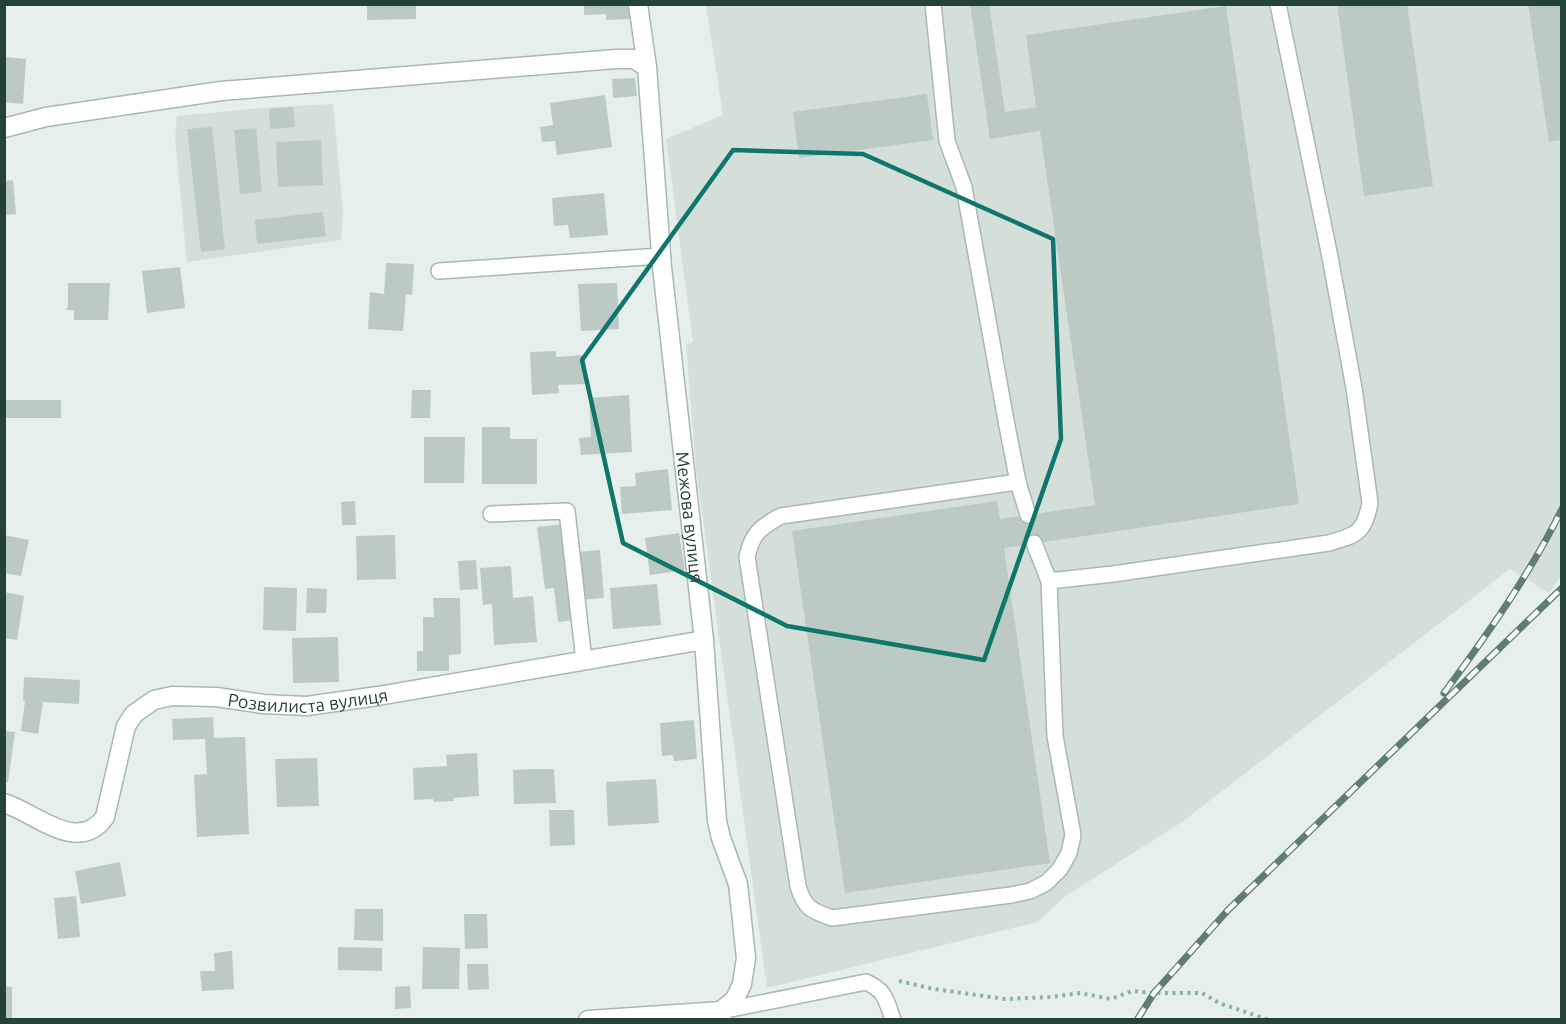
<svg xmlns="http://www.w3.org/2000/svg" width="1566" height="1024" viewBox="0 0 1566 1024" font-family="Ubuntu,sans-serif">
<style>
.built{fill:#d4dfda}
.building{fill:#bbcac4}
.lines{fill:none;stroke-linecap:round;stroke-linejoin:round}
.service-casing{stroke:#a8b8b2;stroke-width:18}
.minor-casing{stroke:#a8b8b2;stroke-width:21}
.path{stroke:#86b3a5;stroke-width:4;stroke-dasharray:3 4.5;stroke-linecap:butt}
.service{stroke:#fff;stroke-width:15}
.minor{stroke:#fff;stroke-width:18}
.rail-casing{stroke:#5f7d75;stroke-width:7}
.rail{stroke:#f7fbf9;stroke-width:4.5;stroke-dasharray:14;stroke-linecap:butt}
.marked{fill:none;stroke:#0f766e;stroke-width:4.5;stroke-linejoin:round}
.labels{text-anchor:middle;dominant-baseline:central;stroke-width:4.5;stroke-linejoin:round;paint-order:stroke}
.street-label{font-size:18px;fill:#24423a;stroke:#f7fbf9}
</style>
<rect width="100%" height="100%" fill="#e6efeb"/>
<g class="built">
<path d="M706 5H1561V576L1549 593 1510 569 1182 822 1064 897 1038 922 767 988 696 469 686 345 693 342 666 139 723 115Z"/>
<path d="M333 104 343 211 341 240 187 262 175 138 177 116 273 107Z"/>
</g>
<g class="building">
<path d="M367 4H416V19L367 20Z"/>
<path d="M584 4H630L631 19 606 20V14L584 15Z"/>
<path d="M970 4H989L1005 112 1036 107 1026 35 1226 6 1299 504 1004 548 1050 863 845 893 792 531 997 501 1000 519 1095 505 1040 131 990 139Z"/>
<path d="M1337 4H1407L1433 186 1364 196Z"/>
<path d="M1528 4H1562V140L1549 142Z"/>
<path d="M4 57 26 59 23 104 4 102Z"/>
<path d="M635 78 637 96 613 98 612 79Z"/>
<path d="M927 94 933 140 799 158 793 112Z"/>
<path d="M605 95 612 147 557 155 555 141 542 142 540 127 553 125 550 103Z"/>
<path d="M293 107 295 127 270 129 269 109Z"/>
<path d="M212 127 225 249 201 252 187 129Z"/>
<path d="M256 128 262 192 240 194 234 130Z"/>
<path d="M321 140 323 185 278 187 276 142Z"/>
<path d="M13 180 16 214 4 215V181Z"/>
<path d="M604 193 608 235 570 238 568 225 554 226 552 198Z"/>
<path d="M323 212 326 236 257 244 255 220Z"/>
<path d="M386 263 414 264 412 295 406 294 403 331 368 329 370 292 384 294Z"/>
<path d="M180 267 185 308 147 313 142 271Z"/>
<path d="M68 283H110L108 320H74V310H66L68 306Z"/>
<path d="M617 283 619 329 581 331 578 284Z"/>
<path d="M556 351V357L585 355 587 384 558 385 559 393 532 395 530 352Z"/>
<path d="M412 390H431L430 418H411Z"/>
<path d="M629 395 632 452 581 455 579 438 591 437 589 398Z"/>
<rect x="4" y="400" width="57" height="18"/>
<path d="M482 427H510V439H537V484H482Z"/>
<path d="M424 437H465L464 483H424Z"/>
<path d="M668 469 672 510 622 514 620 487 636 486 635 473Z"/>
<path d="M355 501 356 525H342L341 502Z"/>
<path d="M565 524 576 620 558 622 554 588 545 589 537 527Z"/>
<path d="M679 533 685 570 650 575 645 538Z"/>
<path d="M4 535 29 540 21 576 4 573Z"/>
<path d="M395 535 396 579 357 580 356 536Z"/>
<path d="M600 550 604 598 581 600 577 552Z"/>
<path d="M476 560 478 589 460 590 458 561Z"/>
<path d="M511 566 513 598 533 596 537 642 494 645 492 604 483 605 480 568Z"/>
<path d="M657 584 661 625 613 629 610 588Z"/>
<path d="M264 587 297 588 296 631 263 630Z"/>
<path d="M307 588 327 589 326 613H306Z"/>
<path d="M4 592 24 596 17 640 4 638Z"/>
<path d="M433 598H460L461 654 449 655V671H417V651H423V617H434Z"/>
<path d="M338 637 339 682 293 683 292 638Z"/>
<path d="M24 677 80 680 79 704 43 702 38 734 21 731 25 701H23Z"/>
<path d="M213 717 214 738 245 737 249 834 197 837 194 775 207 774 205 739 173 740 172 719Z"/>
<path d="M694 720 697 759 674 761 673 755 662 756 660 723Z"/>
<path d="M4 731 15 732 8 782H4Z"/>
<path d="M477 753 479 796 453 798 454 801 434 802 433 799 414 800 413 768 447 766 446 755Z"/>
<path d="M317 758 319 806 277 807 275 759Z"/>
<path d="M534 769H554L556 803 514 804 513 770Z"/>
<path d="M656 779 659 823 608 826 606 782Z"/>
<path d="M549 810H574L575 845 550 846Z"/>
<path d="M120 862 126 896 81 904 75 871Z"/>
<path d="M76 896 80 937 58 939 54 898Z"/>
<path d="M355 909H383V941L354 940Z"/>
<path d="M464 914H487L488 948 465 949Z"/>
<path d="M338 947 382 948V971L338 970Z"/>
<path d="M423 947 460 948 459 989H422Z"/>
<path d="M232 951 234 989 202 991 200 971H215L214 953Z"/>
<path d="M467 964H488L489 989 468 990Z"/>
<path d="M4 986 12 987V1019H4Z"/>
<path d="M410 986 411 1008 395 1009V987Z"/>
</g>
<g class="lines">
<g class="service-casing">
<g id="service">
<path d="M933 4 947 141 964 187 1007 426 1018 482 1028 515"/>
<path d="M439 271 661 256"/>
<path d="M1018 482 781 516C760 527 752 534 747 557L798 886C804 908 812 911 832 918L1011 895 1030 891 1046 883 1060 869 1069 853 1073 835 1055 736 1049 581 1034 543"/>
<path d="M491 514 567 511 584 661"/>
<path d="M1049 581 1113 574 1329 543C1357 535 1364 533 1370 503L1354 388 1330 257 1278 4"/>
<path d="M721 1011 866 982C886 991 886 1000 893 1020"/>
</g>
</g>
<g class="minor-casing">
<g id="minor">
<path id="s1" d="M638 4 647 67 662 267 704 640 717 821 721 838 738 884 746 958 742 984 735 999 721 1011 722 1020"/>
<path d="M4 128 46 117 221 91 616 59H634L647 67"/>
<path id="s2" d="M4 803C36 813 78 855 105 817L126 726 134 714 154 700 172 696 216 697 263 704 307 706 378 696 704 640"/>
<path d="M588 1020 721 1011"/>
</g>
</g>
<path class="path" d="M899 981 934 989 1005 999 1051 997 1080 993 1111 999 1132 991 1154 993H1202L1219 1003 1269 1020"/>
<use href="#service" class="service"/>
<use href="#minor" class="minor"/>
<g class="rail-casing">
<g id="rail">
<path d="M1444 693C1487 635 1530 574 1562 509"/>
<path d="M1137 1020 1154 993 1228 910 1562 588"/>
</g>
</g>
<use href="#rail" class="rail"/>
</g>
<path class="marked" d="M733 150 863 154 1053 239 1061 439 984 660 787 626 623 543 582 360Z"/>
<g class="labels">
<g class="street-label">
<text stroke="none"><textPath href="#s1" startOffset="516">Межова вулиця</textPath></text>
<text stroke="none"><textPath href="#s2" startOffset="400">Розвилиста вулиця</textPath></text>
</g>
</g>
<rect width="1566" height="1024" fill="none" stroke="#24423a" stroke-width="12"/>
</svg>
